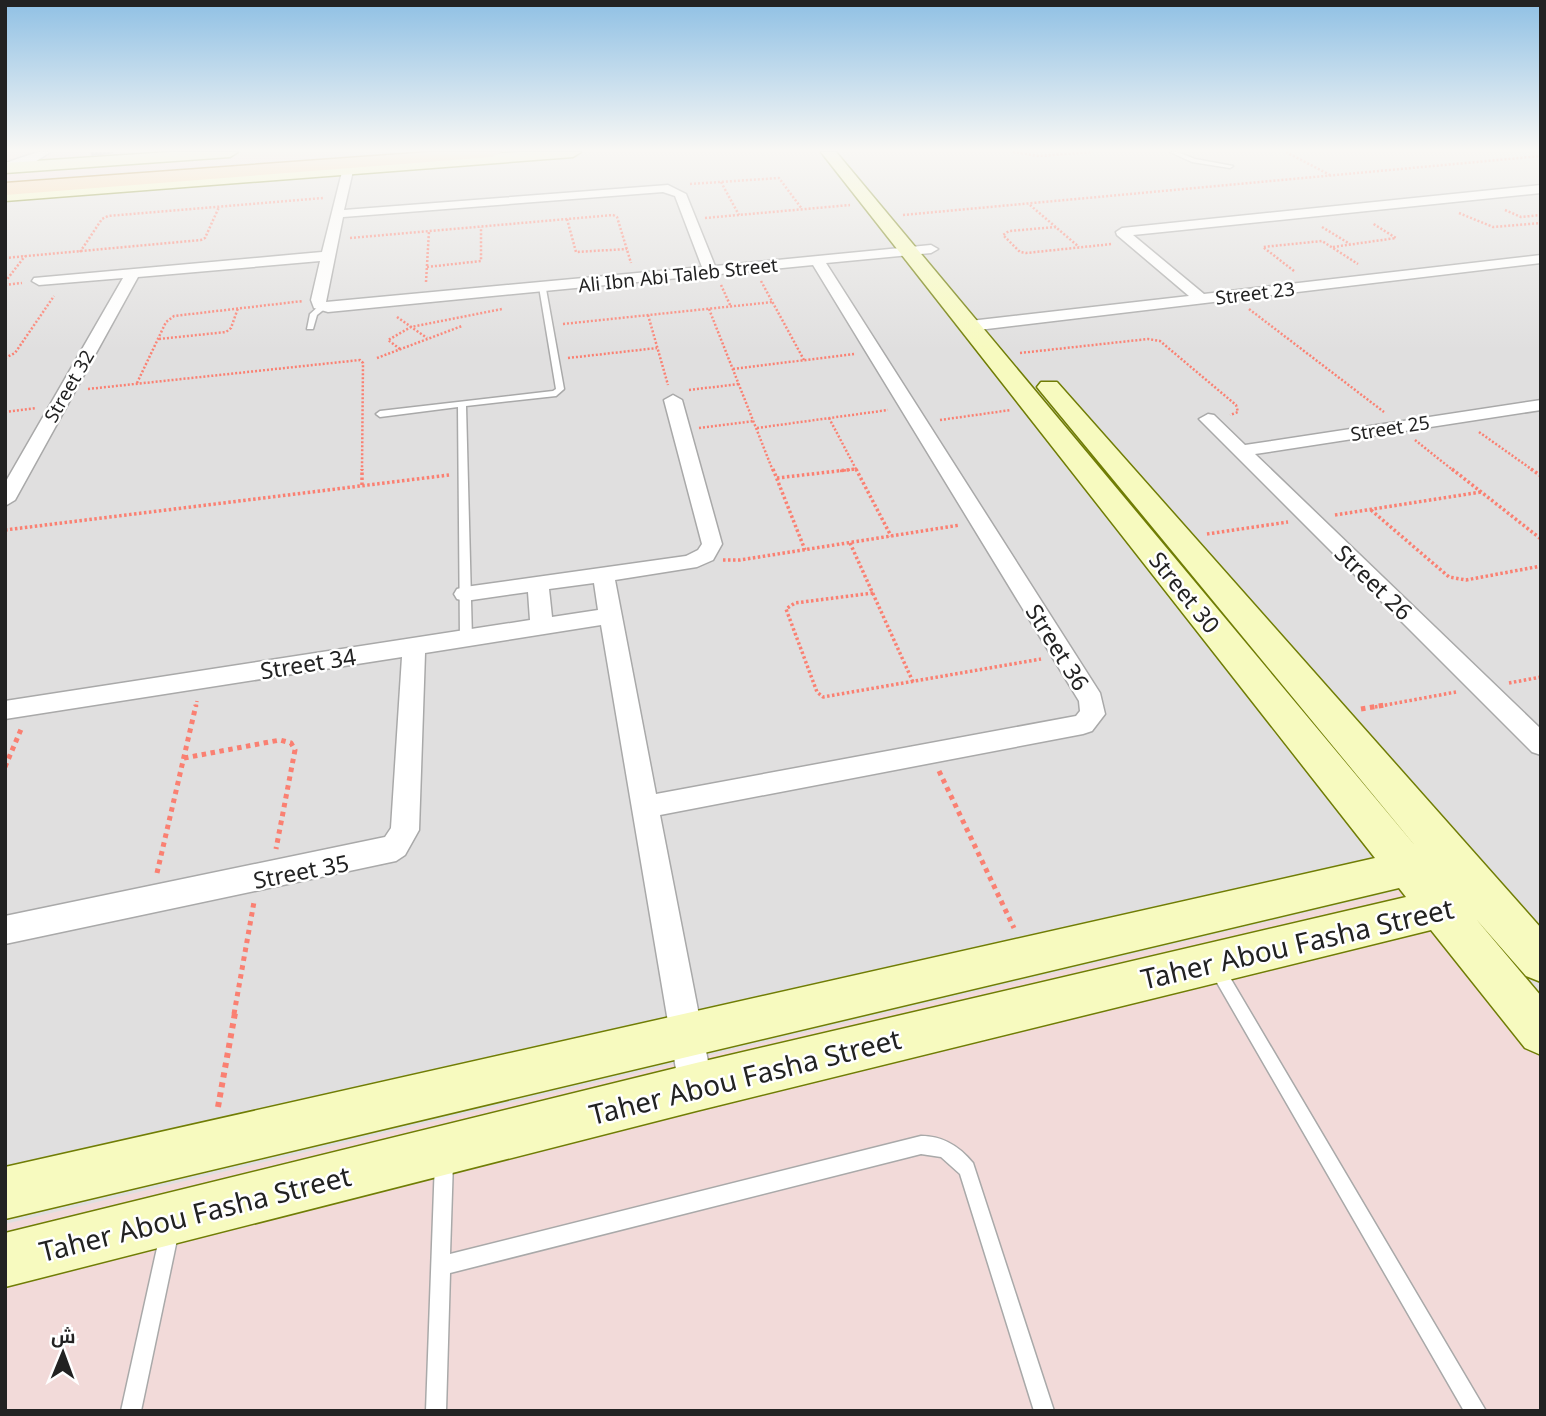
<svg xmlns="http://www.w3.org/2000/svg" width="1546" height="1416" viewBox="0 0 1546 1416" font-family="'Noto Sans',Cairo,sans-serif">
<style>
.residential{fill:#e0dfdf}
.commercial{fill:#f2dad9}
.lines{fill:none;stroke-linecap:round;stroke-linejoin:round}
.lane-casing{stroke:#a9a9a9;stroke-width:3}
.street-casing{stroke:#a9a9a9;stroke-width:3}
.secondary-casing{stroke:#707d05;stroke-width:3}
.primary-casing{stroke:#a06b00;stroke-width:3}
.path-far3{stroke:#fa8072;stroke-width:2.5;stroke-dasharray:2 2;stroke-linecap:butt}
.path-far2{stroke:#fa8072;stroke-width:3.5;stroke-dasharray:2.5 2.5;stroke-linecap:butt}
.path-far1{stroke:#fa8072;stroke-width:5;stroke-dasharray:4.5 4.5;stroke-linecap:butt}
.path{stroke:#fa8072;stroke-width:6;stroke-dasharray:5 5;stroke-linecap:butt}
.lane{fill:#fff;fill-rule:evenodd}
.street{fill:#fff;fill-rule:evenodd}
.secondary{fill:#f7fabf;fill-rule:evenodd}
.primary{fill:#fcd6a4;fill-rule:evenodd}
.shaded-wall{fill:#8b8681}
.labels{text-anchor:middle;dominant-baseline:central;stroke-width:5;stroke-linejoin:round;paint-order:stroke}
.far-street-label{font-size:19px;fill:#222;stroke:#fff}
.street-label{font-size:23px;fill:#222;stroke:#fff}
.near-street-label{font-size:28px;fill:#222;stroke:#fff}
</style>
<rect width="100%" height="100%" fill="#f2efe9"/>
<rect class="residential" x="5" y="152" width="1536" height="1259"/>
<g class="commercial">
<path d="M5 152H402L5 181Z"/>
<path d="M1442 880 1541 999V1411H5V1224Z"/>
</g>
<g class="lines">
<g class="lane-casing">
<g id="lane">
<path d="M1170 152H1177L1195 159 1233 166 1230 168 1192 162Z"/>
<path d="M539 287 546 289 564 389 556 396 466 406 472 639 466 643 460 639 458 407 380 417 376 414 380 411 553 391 556 389Z"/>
<path d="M320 305 327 307 317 315 313 329H307L310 314Z"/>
<path d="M1217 962 1222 964 1486 1411H1464L1212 974 1209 969 1212 964Z"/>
<path d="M921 1136C943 1136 959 1146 973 1163L1054 1411H1034L960 1174 941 1157 921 1154 450 1273 446 1411H426L435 1161 438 1155 444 1152 450 1155 453 1161 450 1254Z"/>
<path d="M170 1221 177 1223 179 1230 141 1411H121L161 1230 163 1223Z"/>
</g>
</g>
<g class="street-casing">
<g id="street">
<path d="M38 152H50L35 162 5 170V163Z"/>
<path d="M345 160 355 162 344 210 668 185 686 194 715 266 931 245 938 249 931 253 826 263 1100 693 1105 714 1092 731 1083 734 660 815 713 1087 708 1099 696 1104 684 1099 679 1087 601 625 425 653 419 830 405 855 396 861 5 944V916L385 837 391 828 402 657 5 719V701L530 620 528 592 465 601 457 599 454 594 457 589 465 587 686 556 698 550 702 544 664 400 673 395 682 400 722 544 713 560 697 567 615 580 656 794 1076 716 1080 711 1079 701 813 265 328 312 314 308 311 300 320 261 138 277 15 500 5 506V483L123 278 39 285 32 281 34 278 322 252ZM663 192 675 196 702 267 326 302 343 217ZM594 583 598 610 552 617 549 589Z"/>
<path d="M1541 185V193L1133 235 1204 294 1541 255V263L970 331 962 326 970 321 1189 296 1117 235 1116 232 1122 228Z"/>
<path d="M1541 400V410L1255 454 1541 729V755L1532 752 1199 419 1208 414 1214 415 1245 445Z"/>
</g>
</g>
<g class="secondary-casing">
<g id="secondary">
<path d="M170 152H238L230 157 5 173V163Z"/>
<path d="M518 152H581L573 157 5 201V191Z"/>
<path d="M821 152H836L1417 848 1041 392 1037 387 1041 382H1057L1541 928V982L1526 976 1476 919 1541 996V1055L1525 1048 1431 930 696 1111 5 1287V1233L696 1063 1406 897 1399 888 5 1219V1167L1375 858Z"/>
</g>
</g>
<g class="primary-casing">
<path id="primary" d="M430 152H501L492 157 5 195V183Z"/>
</g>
<g class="path-far3">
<path d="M1013 152 1039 156 1093 152"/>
<path d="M1286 152 1330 175"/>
<path d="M721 182 739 215"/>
<path d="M690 184 779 178 802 209"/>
<path d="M1030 205 1079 247"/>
<path d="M1505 210 1521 217 1541 215"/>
<path d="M1459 213 1493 227 1541 223"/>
<path d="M903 215 1541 156"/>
<path d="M705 218 850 205"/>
<path d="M567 219 576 252 627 249"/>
<path d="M1056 227 1009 231 1003 235 1020 252 1026 253 1112 244"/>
<path d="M1322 227 1350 244"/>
<path d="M350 238 613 215 617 217 631 263"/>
<path d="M1333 247 1396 238 1372 223"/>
<path d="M80 252 102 219 108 216 323 198"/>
<path d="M5 258 201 240 205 238 219 207"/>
<path d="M427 267 481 261V227"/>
<path d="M1294 271 1263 247 1322 241 1358 264"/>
<path d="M761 281 804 360"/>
<path d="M5 282 25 256"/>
<path d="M426 282 429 231"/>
<path d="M5 285 22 283"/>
<path d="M721 285 731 307"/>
<path d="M709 309 773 471"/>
<path d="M1249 309 1384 412"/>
<path d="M648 315 668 385"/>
<path d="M397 317 427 338"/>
<path d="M563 324 773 302"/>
<path d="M159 339 226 332 231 328 238 308"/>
<path d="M400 349 388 340 411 327 502 309"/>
<path d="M1020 353 1148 339 1160 341 1236 405 1238 412 1230 415"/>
<path d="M5 358 15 353 54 296"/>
<path d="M377 358 462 326"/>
<path d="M568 358 657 348"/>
<path d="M733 369 854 354"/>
<path d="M137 383 166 322 174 316 303 301"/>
<path d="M88 389 360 360 363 363 362 471"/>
<path d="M689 390 739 384"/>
<path d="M5 412 36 408"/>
<path d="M829 418 857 471"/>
<path d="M940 420 1011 410"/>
<path d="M699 428 754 421"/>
<path d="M757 428 888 410"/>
<path d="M1479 432 1534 471"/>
<path d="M1415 440 1454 471"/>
<path d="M840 471 856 469"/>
</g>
<g class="path-far2">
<path d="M773 469 805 550"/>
<path d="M856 469 891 536"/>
<path d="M1452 469 1541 539"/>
<path d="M1531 469 1541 476"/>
<path d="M777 478 855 469"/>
<path d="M362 485V469"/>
<path d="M1371 510 1449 577 1466 580 1541 566"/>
<path d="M1335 515 1481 492"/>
<path d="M5 530 449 475"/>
<path d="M1207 534 1288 522"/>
<path d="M850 543 913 682"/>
<path d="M723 560H740L960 525"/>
<path d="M873 593 795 603 786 609 817 692 823 697 1041 659"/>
<path d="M1509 683 1541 677"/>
<path d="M196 707 197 701"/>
<path d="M1375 707 1456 692"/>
</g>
<g class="path-far1">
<path d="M1361 709 1385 705"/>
<path d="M184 758 280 740 291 743 295 750 276 849"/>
<path d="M5 767 22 727"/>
<path d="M939 771 1014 928"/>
<path d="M157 873 196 705"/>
<path d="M234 1014 254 902"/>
</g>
<path class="path" d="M218 1107 235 1013"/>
<use href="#lane" class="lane"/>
<use href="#street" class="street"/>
<use href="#secondary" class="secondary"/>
<use href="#primary" class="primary"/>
</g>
<path class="shaded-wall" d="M90 152H114L111 154 92 156Z"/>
<linearGradient id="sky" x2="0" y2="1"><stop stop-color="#8fc0e4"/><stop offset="0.43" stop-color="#f9f8f5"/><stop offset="1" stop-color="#f9f8f5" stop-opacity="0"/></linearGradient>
<rect width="1546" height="350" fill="url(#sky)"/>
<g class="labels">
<g class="far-street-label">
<text transform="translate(678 275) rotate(-6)">Ali Ibn Abi Taleb Street</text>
<text transform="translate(1255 293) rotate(-7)">Street 23</text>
<text transform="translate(69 386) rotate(-60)">Street 32</text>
<text transform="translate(1390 428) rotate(-9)">Street 25</text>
</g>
<g class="street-label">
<text transform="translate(1374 582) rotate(44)">Street 26</text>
<text transform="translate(1185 592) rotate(51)">Street 30</text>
<text transform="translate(1058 647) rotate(58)">Street 36</text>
<text transform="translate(308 663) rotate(-9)">Street 34</text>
<text transform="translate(301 871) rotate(-11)">Street 35</text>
</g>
<g class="near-street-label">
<text transform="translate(1297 943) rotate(-13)">Taher Abou Fasha Street</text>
<text transform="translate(745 1076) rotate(-14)">Taher Abou Fasha Street</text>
<text transform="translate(195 1213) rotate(-14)">Taher Abou Fasha Street</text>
</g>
</g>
<rect width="1546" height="1416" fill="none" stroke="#222222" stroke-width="14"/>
<g transform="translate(63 1353) rotate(1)" stroke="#ffffff" stroke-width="5" paint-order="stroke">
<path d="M0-5L12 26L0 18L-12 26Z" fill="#222222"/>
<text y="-10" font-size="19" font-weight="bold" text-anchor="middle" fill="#222222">ش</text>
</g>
</svg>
